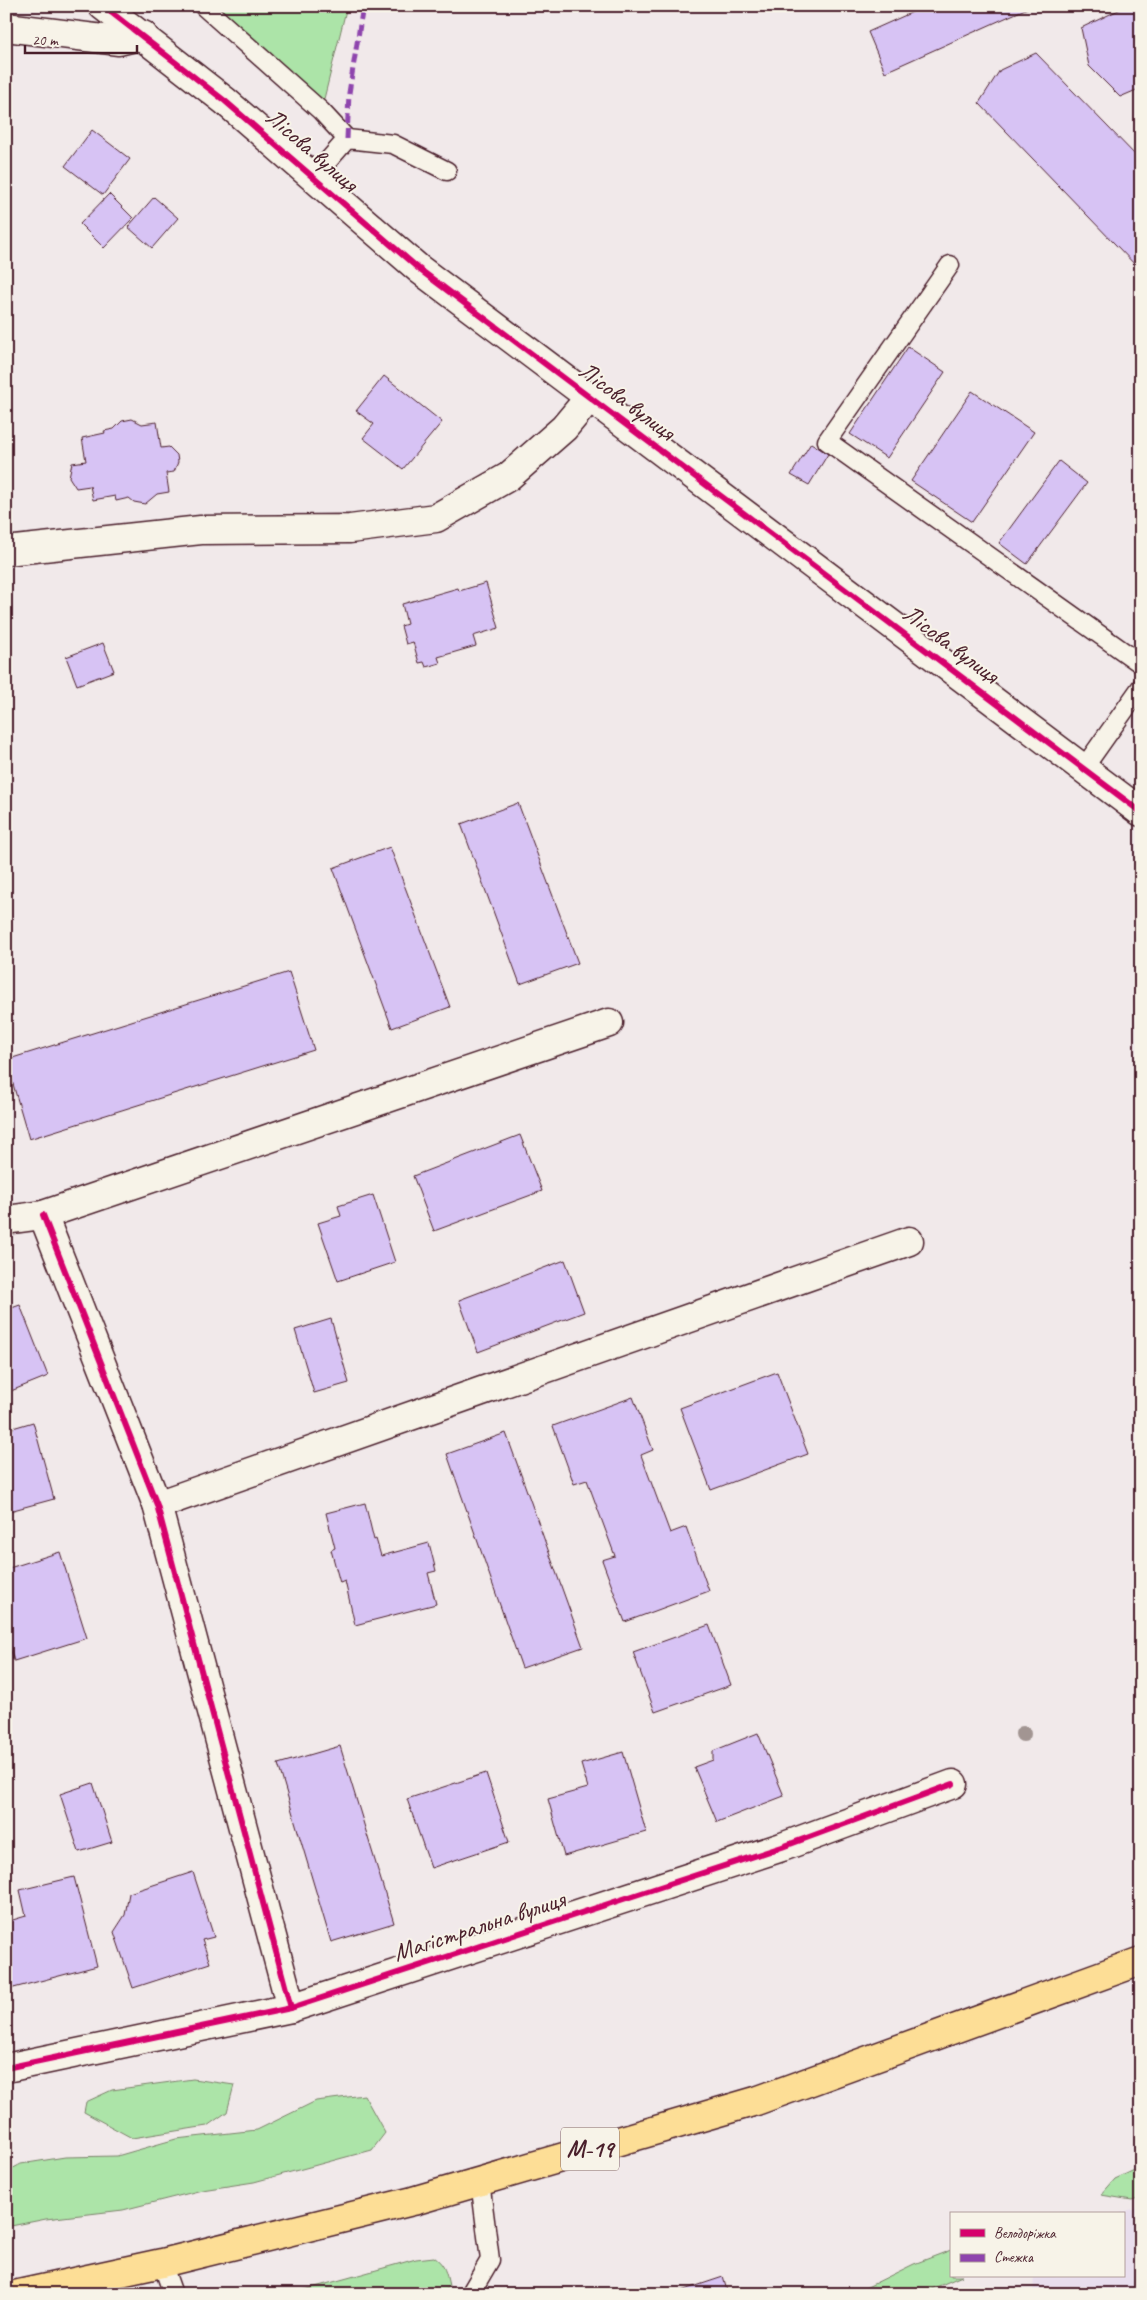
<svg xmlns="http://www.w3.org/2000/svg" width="1147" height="2300" viewBox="0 0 1147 2300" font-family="Caveat,sans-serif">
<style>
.built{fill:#e9deed}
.green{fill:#ace4a8;stroke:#7b826a}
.building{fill:#d7c3f4;stroke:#4a1f2b}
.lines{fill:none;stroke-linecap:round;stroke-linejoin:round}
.lane-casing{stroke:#4a1f2b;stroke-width:21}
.street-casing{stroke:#4a1f2b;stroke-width:31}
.highway-casing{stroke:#4a1f2b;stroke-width:31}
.lane{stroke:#f7f3e8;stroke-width:18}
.street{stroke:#f7f3e8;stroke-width:28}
.highway{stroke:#fdde96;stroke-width:28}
.quiet{stroke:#8e44ad;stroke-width:5;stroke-dasharray:10 5;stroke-linecap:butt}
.cycleway-casing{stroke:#f7f3e8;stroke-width:9}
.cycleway{stroke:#d6006c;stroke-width:6}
.tree{fill:#a29592}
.labels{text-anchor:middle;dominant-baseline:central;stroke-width:4;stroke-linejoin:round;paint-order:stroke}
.shield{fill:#f7f3e8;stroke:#7e5f64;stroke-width:1}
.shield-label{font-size:24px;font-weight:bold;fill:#4a1f2b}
.street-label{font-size:25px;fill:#4a1f2b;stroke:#f7f3e8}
</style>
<rect width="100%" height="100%" fill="#f1e9ea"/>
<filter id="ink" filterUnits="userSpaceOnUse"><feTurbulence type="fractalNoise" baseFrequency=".02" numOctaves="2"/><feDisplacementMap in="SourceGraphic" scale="10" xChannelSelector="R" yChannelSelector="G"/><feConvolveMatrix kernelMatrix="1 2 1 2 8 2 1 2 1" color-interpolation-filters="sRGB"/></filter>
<g filter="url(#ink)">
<path class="built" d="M1141 2206V2294H1033L1034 2276H1123V2214H1117Z"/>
<g class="green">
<path d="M218 6H347L321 111Z"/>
<path d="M193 2079 234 2085 227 2112 207 2126 132 2138 84 2112 86 2102 112 2090Z"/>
<path d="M364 2095 385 2133 372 2150 254 2182 202 2190 123 2210 46 2219 6 2227V2172L21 2164 65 2157 117 2156 176 2139 257 2130 316 2101Z"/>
<path d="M1141 2167V2197L1132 2200 1101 2195 1115 2179Z"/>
<path d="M951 2250V2276H962L920 2294H853L914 2264Z"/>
<path d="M434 2257C445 2265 446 2272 449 2286L443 2294H290L416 2259Z"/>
</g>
<g class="building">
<path d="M926 6H1032L885 72 868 32Z"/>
<path d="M1127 6H1141V88L1120 97 1089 66 1081 28Z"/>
<path d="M1036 53 1141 161V271L979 103 1000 70Z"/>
<path d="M92 130 130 159 103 195 65 166Z"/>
<path d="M109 194 133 218 104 248 80 224Z"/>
<path d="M154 197 178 218 152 248 128 227Z"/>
<path d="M908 347 945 372 887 458 850 434Z"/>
<path d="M384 376 442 422 403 469 363 438 374 424 356 411Z"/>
<path d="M972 391 1034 432 972 522 911 481Z"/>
<path d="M132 419 142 424 157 422 161 448 169 447 177 455 178 462 174 472 166 473 169 492 157 494 145 504 134 502 129 498 116 501 115 496 93 500 90 486 76 488 69 477 72 463 86 461 82 438 105 433 104 431 114 429 122 421Z"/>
<path d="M811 443 828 454 809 485 791 475Z"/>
<path d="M1059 461 1087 483 1027 564 999 543Z"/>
<path d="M486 583 499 628 473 636 476 646 438 657 440 663 426 667 424 662 419 663 413 642 406 644 401 626 407 624 402 604 458 588 459 591Z"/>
<path d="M103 643 114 671 77 685 66 657Z"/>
<path d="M518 803 578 963 520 984 461 824Z"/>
<path d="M390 847 450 1007 392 1028 333 868Z"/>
<path d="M289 972 314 1050 29 1139 6 1060Z"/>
<path d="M520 1135 542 1191 434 1231 413 1176Z"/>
<path d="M373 1195 395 1262 338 1281 318 1223 341 1216 338 1206Z"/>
<path d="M565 1260 584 1312 478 1352 459 1300Z"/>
<path d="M20 1305 48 1376 6 1393V1310Z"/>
<path d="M331 1319 349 1383 314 1393 295 1330Z"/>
<path d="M777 1372 808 1454 711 1490 680 1408Z"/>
<path d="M633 1397 653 1450 641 1455 670 1533 686 1527 709 1591 625 1622 602 1560 615 1556 587 1480 574 1484 553 1426Z"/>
<path d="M33 1422 54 1499 6 1512V1430Z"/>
<path d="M506 1433 583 1647 522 1668 447 1454Z"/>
<path d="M365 1503 374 1540 376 1539 381 1556 429 1543 436 1571 428 1573 436 1604 355 1625 345 1581 340 1583 331 1550 335 1548 326 1513Z"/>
<path d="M60 1552 87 1638 14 1661 6 1635V1569Z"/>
<path d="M709 1625 731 1685 655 1712 633 1652Z"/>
<path d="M758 1733 784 1796 717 1822 694 1767 713 1760V1751Z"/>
<path d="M340 1746 394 1923 331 1942 278 1764Z"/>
<path d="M623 1752 646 1832 564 1856 548 1799 588 1788 581 1764Z"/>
<path d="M486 1773 509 1842 431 1868 407 1799Z"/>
<path d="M93 1783 112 1842 79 1852 60 1794Z"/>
<path d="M193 1872 214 1937 202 1940 210 1963 133 1988 114 1932 125 1915 129 1893Z"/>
<path d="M74 1877 97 1966 6 1990V1922L26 1916 20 1890Z"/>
<path d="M723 2277 728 2294H672Z"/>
</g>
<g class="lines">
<g class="lane-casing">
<g id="lane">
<path d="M203 6 321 111 347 139"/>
<path d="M313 178 347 139 393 144 447 171"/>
<path d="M950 265 827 441 1141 664"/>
<path d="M1083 769 1141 687"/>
<path d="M162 2263 173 2294"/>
<path d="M470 2294 490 2260 480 2181"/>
</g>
</g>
<g class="street-casing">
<g id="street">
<path d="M103 6 225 101 419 269 1141 812"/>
<path d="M6 27 119 41 143 35"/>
<path d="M6 551 201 530 350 529 436 518 508 477 564 428 589 398"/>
<path d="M43 1215 157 1505 291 2008"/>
<path d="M6 1220 43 1215 609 1023"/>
<path d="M157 1505 909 1241"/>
<path d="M6 2068 291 2008 782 1847 953 1784"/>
</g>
</g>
<g class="highway-casing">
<path id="highway" d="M19 2294 162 2263 413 2201 756 2101 1141 1961"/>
</g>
<use href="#lane" class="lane"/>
<use href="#street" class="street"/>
<use href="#highway" class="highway"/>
<path class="quiet" d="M347 139 349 93 363 6"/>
<g class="cycleway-casing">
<g id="cycleway">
<path d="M103 6 225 101 419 269 1141 812"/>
<path d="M43 1215 157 1505 291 2008"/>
<path d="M6 2068 291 2008 782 1847 953 1784"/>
</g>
</g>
<use href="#cycleway" class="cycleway"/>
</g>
<circle class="tree" cx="1023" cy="1734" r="8"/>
</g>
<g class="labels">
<rect class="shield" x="561" y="2127.5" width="58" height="43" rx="4"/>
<g class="shield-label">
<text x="590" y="2149">М-19</text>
</g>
<g class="street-label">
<text transform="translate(312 150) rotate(41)">Лісова вулиця</text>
<text transform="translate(627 401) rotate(37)">Лісова вулиця</text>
<text transform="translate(951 644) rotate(37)">Лісова вулиця</text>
<text transform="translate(479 1926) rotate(-18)">Магістральна вулиця</text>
</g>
</g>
<rect width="1147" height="2300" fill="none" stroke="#f7f3e8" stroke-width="25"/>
<rect x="12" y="12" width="1122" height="2275" fill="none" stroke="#4a1f2b" stroke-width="2" filter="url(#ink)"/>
<rect x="950" y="2212" width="175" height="65" fill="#f7f3e8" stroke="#b29e9c"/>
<rect x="960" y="2229" width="25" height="8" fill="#d6006c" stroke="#b29e9c"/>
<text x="994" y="2238" font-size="15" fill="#4a1f2b">Велодоріжка</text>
<rect x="960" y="2254" width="25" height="8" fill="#8e44ad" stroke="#b29e9c"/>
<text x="994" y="2262" font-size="15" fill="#4a1f2b">Стежка</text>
<path d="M25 45v8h112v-8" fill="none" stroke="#4a1f2b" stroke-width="2.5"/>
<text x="32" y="45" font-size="15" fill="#4a1f2b" stroke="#f7f3e8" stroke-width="4" paint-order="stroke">20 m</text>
</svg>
